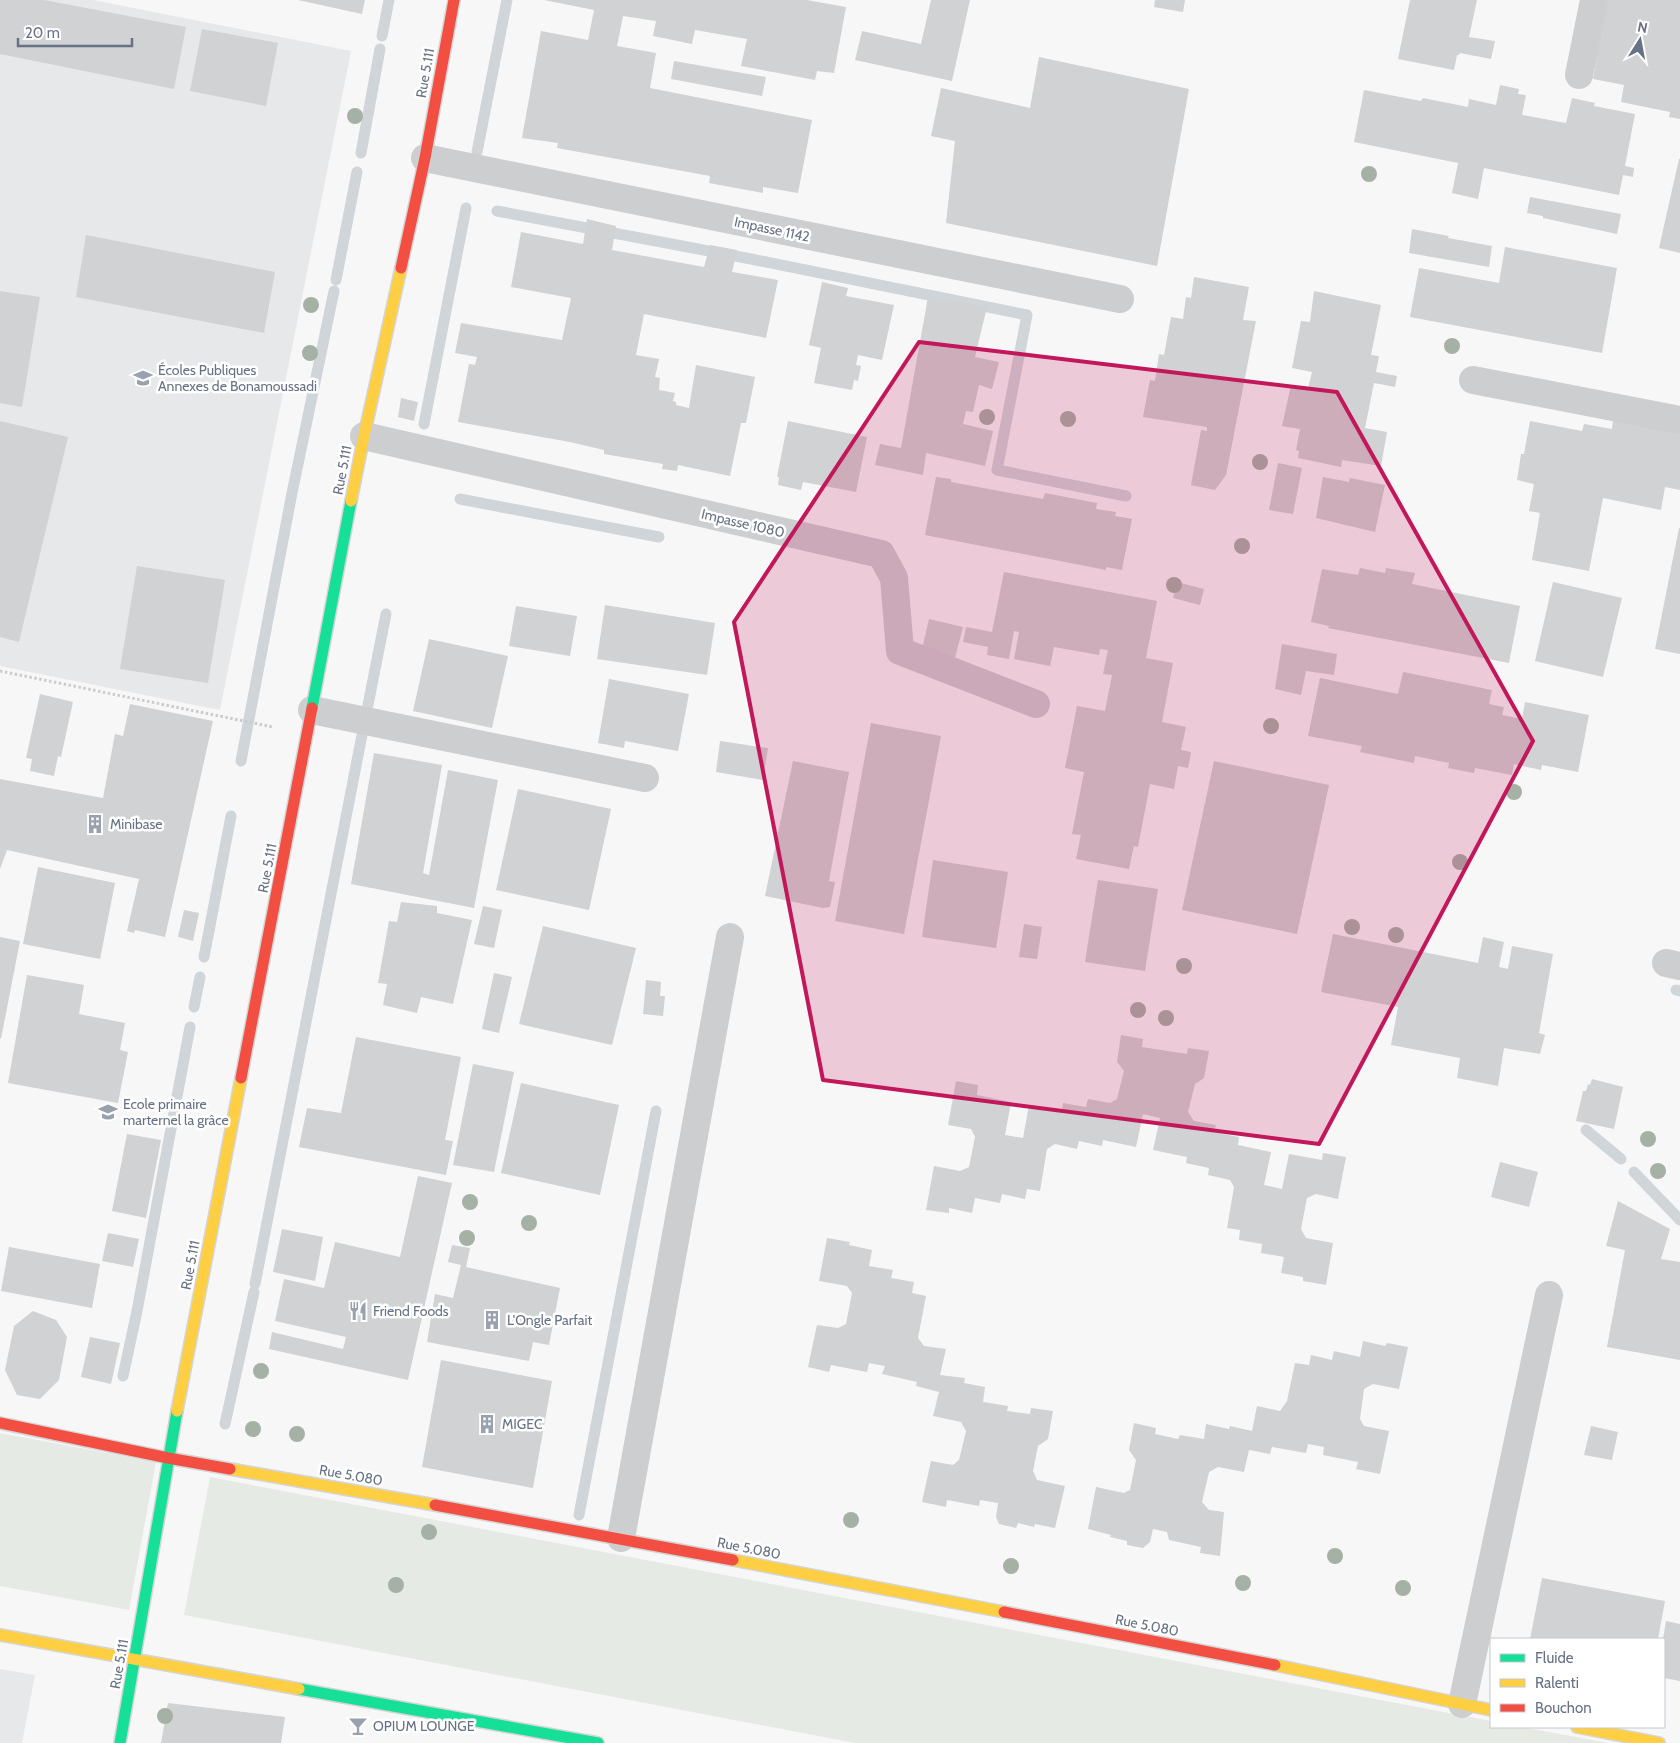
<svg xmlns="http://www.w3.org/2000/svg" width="1680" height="1743" viewBox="0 0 1680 1743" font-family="Cabin,sans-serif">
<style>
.built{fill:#e7e8e9}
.green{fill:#e6eae5}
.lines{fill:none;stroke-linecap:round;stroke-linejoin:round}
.stream{stroke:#d0d5da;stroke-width:11}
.building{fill:#d0d2d3}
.fast-casing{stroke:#d4d5d6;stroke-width:14}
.slow-casing{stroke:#d4d5d6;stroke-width:14}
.jam-casing{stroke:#d4d5d6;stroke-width:14}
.path{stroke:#ccc;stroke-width:3;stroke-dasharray:2.5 2.5;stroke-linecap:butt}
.street{stroke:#cdced0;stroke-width:28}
.fast{stroke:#16e098;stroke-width:11}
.slow{stroke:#ffcf43;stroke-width:11}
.jam{stroke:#f24e42;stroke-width:11}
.tree{fill:#a6b1a6}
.marked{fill:#c2185b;fill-opacity:0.2;stroke:#c2185b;stroke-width:4;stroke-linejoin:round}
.labels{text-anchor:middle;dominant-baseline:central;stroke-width:5;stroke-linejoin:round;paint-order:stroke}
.street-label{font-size:14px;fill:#687286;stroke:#fff}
.poi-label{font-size:14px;fill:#687286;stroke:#fff;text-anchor:start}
</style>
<rect width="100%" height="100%" fill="#f7f7f7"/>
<g class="built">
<path d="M8 0H93L351 51 220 710 0 666V42Z"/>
<path d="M0 1669 35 1675 22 1743H0Z"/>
</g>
<g class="green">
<path d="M0 1433 156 1462 129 1610 0 1586Z"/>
<path d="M210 1477 1491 1721V1727H1523L1608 1743H855L184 1615Z"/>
</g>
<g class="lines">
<g class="stream">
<path d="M382 36 389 0"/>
<path d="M477 152 507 0"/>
<path d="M361 153 380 49"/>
<path d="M497 211 751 259 1027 315 997 470 1126 496"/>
<path d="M336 280 357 172"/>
<path d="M424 424 466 208"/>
<path d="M460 499 659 537"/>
<path d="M365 720 386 614"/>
<path d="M241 761 292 493 334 291"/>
<path d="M204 957 231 816"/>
<path d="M1676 990 1680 991"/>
<path d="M194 1007 200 977"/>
<path d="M1586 1130 1621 1159"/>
<path d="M1634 1172 1680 1220"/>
<path d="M255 1284 362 735"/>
<path d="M123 1376 137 1311 190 1027"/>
<path d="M225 1424 254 1292"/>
<path d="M579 1515 656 1111"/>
</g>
</g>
<g class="building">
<path d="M0 0H44L186 27 174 89 0 54Z"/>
<path d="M298 0H365L362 14Z"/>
<path d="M544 0H807L846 7 834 73 817 71 815 80 741 66 747 39 695 30 692 44 653 36 656 21 623 16 617 46 656 53 650 88 812 120 798 193 763 187V193L709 183 710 176 557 148 558 143 522 138 541 31 588 40 594 10Z"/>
<path d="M931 0H970L952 81 855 60 862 31 921 44Z"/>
<path d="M1155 0H1185L1183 12 1154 7Z"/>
<path d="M1410 0H1477L1469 37 1495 41 1491 59 1460 53 1459 55H1457L1454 70 1398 59Z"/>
<path d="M1606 0H1680V119L1669 117 1670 112 1621 102 1624 85 1593 79Z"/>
<path d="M202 29 278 43 266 106 190 91Z"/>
<path d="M1039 57 1189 89 1157 266 946 223 955 141 931 136 941 88 1030 108Z"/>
<path d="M674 61 766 77 762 96 671 79Z"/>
<path d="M1500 85 1519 89 1518 94 1526 95 1522 115 1566 123 1572 98 1595 103 1594 106 1635 114 1625 166 1634 168 1633 177 1623 175 1619 195 1484 168 1478 199 1452 193 1458 163 1354 142 1364 90 1421 101 1423 98 1468 107 1469 99 1496 105Z"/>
<path d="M1679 159H1680V253L1659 248Z"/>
<path d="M1530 197 1621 214 1617 234 1543 218V216L1527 213Z"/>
<path d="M587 219 616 226 612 250 704 267 710 245 737 250 732 272 778 280 766 338 644 314 636 355 659 359 655 377 660 378 659 390 675 393 673 401 676 402V405L689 408 696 365 755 377 746 423H741L730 476 678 465 677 471 662 469 663 464 604 454V450L570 442 458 422 469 364 475 365 477 357 455 353 461 323 562 340 571 298 511 287 521 232 583 244Z"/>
<path d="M1412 229 1449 236 1448 238 1492 246 1489 267 1409 253Z"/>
<path d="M86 235 275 272 264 333 76 297Z"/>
<path d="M1505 247 1617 268 1602 353 1410 317 1419 268 1499 283Z"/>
<path d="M1194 277 1249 287 1243 320 1256 321 1226 475 1215 490 1191 485 1201 430 1207 431V427L1143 417 1150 380 1155 381 1159 354 1164 355 1171 317 1183 319 1186 297 1191 298Z"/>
<path d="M822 282 848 288 846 296 894 305 882 360 858 355 856 365 861 366 858 381 854 380 852 390 814 383 821 348 809 345Z"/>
<path d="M0 291 40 297 22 407 0 403Z"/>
<path d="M1314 291 1381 305 1371 355 1379 356 1376 372 1397 376 1395 387 1374 383 1365 428 1387 432 1381 466 1342 460 1341 467 1298 458 1299 451 1296 450 1300 429 1282 426 1291 385 1308 388 1312 372 1292 368 1301 321 1310 322Z"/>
<path d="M928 297 987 307 975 357 999 362 992 389 979 385 973 412 966 411 963 424 993 431 985 466 926 453 923 475 875 465 880 444 901 448Z"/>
<path d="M401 398 418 402 414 421 398 417Z"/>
<path d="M1613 420 1680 433V490L1665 487 1661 510 1603 498 1589 571 1532 560 1540 513 1529 511 1534 484 1517 480 1521 454H1524L1530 421 1582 431 1584 424 1612 429Z"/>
<path d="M0 421 68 437 19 642 0 637Z"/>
<path d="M788 421 867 437 856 492 803 482 801 490 778 485 779 477H777Z"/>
<path d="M1278 463 1302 468 1293 514 1269 510Z"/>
<path d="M936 477 951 479V482L1043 499 1045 493 1097 503 1096 509 1116 512 1115 516 1132 519 1122 570 1106 567V570L925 535Z"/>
<path d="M1323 477 1349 482 1350 478 1385 485 1375 532 1316 518Z"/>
<path d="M1679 528H1680V654L1655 649Z"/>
<path d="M137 566 225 580 208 683 120 669Z"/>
<path d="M1360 568 1385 573 1386 568 1415 573 1412 584 1520 606 1509 663 1328 628 1329 626 1311 622 1322 569 1358 575Z"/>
<path d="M1004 572 1157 601 1146 658 1173 663 1162 722 1186 727 1181 750 1191 752 1188 768 1178 766 1174 789 1150 784 1138 847 1134 846 1129 869 1076 859 1081 835 1072 834 1084 772 1065 768 1077 706 1105 711 1112 675 1103 674 1108 650 1100 649 1099 655 1054 647 1050 666 1014 659 1019 632 1014 631 1009 659 987 655 988 647 963 642 966 627 992 632Z"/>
<path d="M1177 582 1204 589 1200 605 1173 598Z"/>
<path d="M1553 582 1622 598 1603 677 1535 661Z"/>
<path d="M605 605 715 623 707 675 597 659Z"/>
<path d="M516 606 577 616 570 656 509 646Z"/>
<path d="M929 619 963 627 955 658 922 649Z"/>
<path d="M429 639 508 656 492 728 413 711Z"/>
<path d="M1282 644 1337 654 1334 675 1306 671 1301 695 1275 689Z"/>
<path d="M1403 672 1492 690 1489 704 1504 707 1502 715 1522 719 1525 702 1589 715 1578 772 1542 765 1541 770 1514 764 1512 775 1475 768 1474 773 1448 768 1449 763 1415 756 1414 763 1360 752 1362 746 1308 736 1320 678 1398 694Z"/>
<path d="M609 679 689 694 678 751 625 741 624 748 598 743Z"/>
<path d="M40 694 73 702 61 757 58 756 54 776 30 771 32 759 26 758Z"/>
<path d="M130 704 213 721 165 937 135 930 134 933 127 931 139 879 7 850 0 869V779L103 798 115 734 123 736Z"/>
<path d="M871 723 941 736 904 934 835 921Z"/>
<path d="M720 741 768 748 763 780 716 772Z"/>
<path d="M374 753 442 765 423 873 429 875 448 770 498 780 474 908 351 884Z"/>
<path d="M793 761 849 772 829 881 835 882 830 907 823 908 765 896Z"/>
<path d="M1214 761 1329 785 1297 934 1182 910Z"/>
<path d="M518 789 611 809 589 910 496 890Z"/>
<path d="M933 860 1008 872 996 948 922 937Z"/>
<path d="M38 867 115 883 100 959 23 944Z"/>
<path d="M1098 880 1158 889 1145 971 1085 962Z"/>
<path d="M401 902 437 906V913L472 920 453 1004 421 997 417 1013 383 1005 387 984 378 983 389 921 397 922Z"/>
<path d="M483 906 502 910 494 948 474 944Z"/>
<path d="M184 910 199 913 193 941 178 937Z"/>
<path d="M1024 924 1042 927 1037 959 1019 957Z"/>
<path d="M543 926 636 948 612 1045 519 1024Z"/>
<path d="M1333 934 1478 963 1483 937 1504 942 1499 967 1508 969 1512 946 1553 954 1539 1033 1545 1035 1540 1054 1504 1048 1498 1086 1457 1078 1460 1058 1391 1045 1398 1007 1321 992Z"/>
<path d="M0 937 20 941 1 1039 0 1038Z"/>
<path d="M494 973 512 977 499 1033 482 1029Z"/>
<path d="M27 975 84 985 79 1014 125 1023 120 1050 128 1052 118 1103 8 1083Z"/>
<path d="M646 980 661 982 660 996H665L663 1016 643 1014Z"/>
<path d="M1121 1035 1143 1039 1142 1047 1187 1054 1188 1048 1209 1051 1204 1078 1195 1084 1188 1112 1194 1121 1216 1125 1214 1132 1239 1137 1238 1145 1271 1152 1264 1185 1282 1189 1289 1154 1322 1160 1323 1153 1346 1157 1338 1199 1316 1194 1307 1198 1301 1229 1306 1238 1333 1243 1326 1285 1303 1281V1277L1281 1273 1284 1257 1261 1253 1262 1244 1239 1240 1240 1230 1227 1228 1234 1187 1230 1180 1208 1175 1209 1168 1186 1163 1187 1157 1153 1150 1160 1118 1143 1114 1136 1147 1103 1140 1102 1146 1079 1141 1077 1149 1055 1144 1047 1149 1040 1191 1027 1189 1025 1199 1002 1194 1000 1203 975 1198 972 1213 949 1208V1213L926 1210 934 1166 960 1171 969 1167 975 1137 971 1129 948 1125 956 1081 978 1085 977 1095 1011 1102 1005 1135 1023 1138 1029 1105 1062 1110 1063 1103 1086 1107 1088 1099 1110 1103 1117 1099 1124 1071 1117 1062Z"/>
<path d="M356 1037 461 1057 445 1140 453 1141 446 1175 299 1147 307 1108 341 1113Z"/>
<path d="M473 1064 514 1072 494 1172 453 1165Z"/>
<path d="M1592 1079 1623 1087 1614 1129 1576 1121 1583 1091H1586L1588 1084 1590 1085Z"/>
<path d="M521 1083 619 1105 600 1195 501 1173Z"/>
<path d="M127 1134 161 1140 146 1218 112 1211Z"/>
<path d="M1500 1162 1538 1172 1529 1207 1491 1197Z"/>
<path d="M418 1176 452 1183 408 1380 269 1349 272 1332 343 1349 346 1337 275 1321 284 1279 324 1288 335 1242 400 1257Z"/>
<path d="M1618 1201 1670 1229 1661 1259 1680 1262V1360L1607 1347 1625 1250 1606 1246Z"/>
<path d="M282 1229 323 1237 315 1281 273 1272Z"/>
<path d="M108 1233 139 1239 133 1267 102 1261Z"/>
<path d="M827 1238 850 1242 849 1245 872 1250 869 1266 893 1270 891 1278 914 1282 912 1293 926 1296 918 1338 924 1346 946 1349 940 1375 965 1378 964 1383 985 1387 983 1402 1008 1406 1007 1411 1030 1414 1031 1408 1053 1411 1048 1439 1038 1446 1033 1471 1037 1480 1065 1486 1055 1528 1035 1524 1034 1527 1018 1523 1016 1528 999 1524 996 1517 998 1503 980 1500 979 1506 947 1500 946 1507 922 1502 931 1461 953 1465 959 1460 966 1431 961 1422 933 1416 939 1392 916 1386 917 1382 882 1374 885 1366 869 1363 867 1372 831 1365 829 1372 808 1367 817 1325 838 1328 846 1324 852 1293 847 1286 819 1281Z"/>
<path d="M452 1245 470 1248 466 1267 560 1288 549 1345 533 1342 529 1361 427 1342 435 1294 453 1298 461 1265 448 1262Z"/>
<path d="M9 1247 100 1264 92 1308 1 1291Z"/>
<path d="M33 1311 56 1320 67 1337 59 1380 40 1399 17 1395 5 1370 14 1326Z"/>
<path d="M90 1337 120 1343 111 1384 81 1377Z"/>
<path d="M1363 1341 1385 1346 1387 1343 1408 1347 1399 1389 1373 1384 1364 1389 1360 1419 1364 1426 1389 1431 1380 1474 1356 1469 1358 1462 1323 1455 1324 1447 1308 1444 1306 1453 1272 1447 1270 1454 1249 1450 1244 1472 1218 1467 1209 1472 1202 1502 1209 1510 1224 1512 1220 1556 1200 1553 1201 1547 1169 1540 1167 1532 1153 1529 1150 1542 1143 1548 1127 1545V1541L1110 1537 1111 1535 1088 1529 1096 1487 1124 1493 1130 1490 1136 1460 1129 1450 1134 1423 1156 1428 1155 1434 1178 1439 1180 1435 1204 1439 1206 1424 1229 1429 1230 1426 1252 1431 1257 1406 1280 1411 1287 1401 1295 1363 1309 1365 1311 1355 1332 1360 1334 1351 1360 1357Z"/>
<path d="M441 1360 552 1381 533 1488 422 1467Z"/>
<path d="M1591 1426 1618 1432 1612 1460 1584 1455Z"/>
<path d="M1542 1578 1665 1601 1658 1639H1530Z"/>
<path d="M1666 1621 1680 1624V1681L1664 1678 1663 1639Z"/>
<path d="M168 1703 285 1717 281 1743H161Z"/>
</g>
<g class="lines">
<g class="fast-casing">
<g id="fast">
<path d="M312 708 351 501"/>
<path d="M299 1689 598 1743"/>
<path d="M120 1743 177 1411"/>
</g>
</g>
<g class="slow-casing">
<g id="slow">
<path d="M351 501 364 436 401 268"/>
<path d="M177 1411 241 1078"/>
<path d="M230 1469 435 1505"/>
<path d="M733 1560 1004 1612"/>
<path d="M0 1635 299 1689"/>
<path d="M1275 1665 1491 1710"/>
<path d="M1577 1727 1659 1743"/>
</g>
</g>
<g class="jam-casing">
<g id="jam">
<path d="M401 268 425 158 454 0"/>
<path d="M241 1078 312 708"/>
<path d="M0 1423 168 1458 230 1469"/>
<path d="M435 1505 733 1560"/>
<path d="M1004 1612 1275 1665"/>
</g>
</g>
<path class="path" d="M0 671 273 727"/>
<g class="street">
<path d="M1579 75 1594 0"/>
<path d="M425 158 1120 299"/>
<path d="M1473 380 1680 420"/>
<path d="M364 436 881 554 894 578 900 651 1036 704"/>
<path d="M312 710 645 778"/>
<path d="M1666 963 1680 966"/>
<path d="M621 1538 730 937"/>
<path d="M1462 1704 1549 1295"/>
</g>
<use href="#fast" class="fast"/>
<use href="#slow" class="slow"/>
<use href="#jam" class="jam"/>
</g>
<g class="tree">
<circle cx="355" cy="116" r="8"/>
<circle cx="1369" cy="174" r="8"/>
<circle cx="311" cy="305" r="8"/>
<circle cx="1452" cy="346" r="8"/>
<circle cx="310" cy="353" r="8"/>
<circle cx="987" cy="417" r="8"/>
<circle cx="1068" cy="419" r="8"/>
<circle cx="1260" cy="462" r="8"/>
<circle cx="1242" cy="546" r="8"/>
<circle cx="1174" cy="585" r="8"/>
<circle cx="1271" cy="726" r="8"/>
<circle cx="1514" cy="792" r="8"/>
<circle cx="1460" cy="862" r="8"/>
<circle cx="1352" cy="927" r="8"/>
<circle cx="1396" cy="935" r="8"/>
<circle cx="1184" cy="966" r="8"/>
<circle cx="1138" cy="1010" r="8"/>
<circle cx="1166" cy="1018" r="8"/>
<circle cx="1648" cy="1139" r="8"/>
<circle cx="1658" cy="1171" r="8"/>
<circle cx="470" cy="1202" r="8"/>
<circle cx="529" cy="1223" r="8"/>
<circle cx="467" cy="1238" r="8"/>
<circle cx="261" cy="1371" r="8"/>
<circle cx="253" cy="1429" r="8"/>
<circle cx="297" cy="1434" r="8"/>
<circle cx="851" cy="1520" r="8"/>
<circle cx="429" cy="1532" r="8"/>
<circle cx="1335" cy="1556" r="8"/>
<circle cx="1011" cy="1566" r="8"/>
<circle cx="1243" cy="1583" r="8"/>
<circle cx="396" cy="1585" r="8"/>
<circle cx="1403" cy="1588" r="8"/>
<circle cx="165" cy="1716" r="8"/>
</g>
<path class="marked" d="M919 342 1337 392 1533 741 1319 1144 823 1080 734 622Z"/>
<defs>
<g id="school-bare" transform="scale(1.5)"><path d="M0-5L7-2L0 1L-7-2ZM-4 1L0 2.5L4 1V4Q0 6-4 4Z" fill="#9aa1ae" stroke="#fff" stroke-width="2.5" paint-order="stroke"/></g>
<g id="building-bare" transform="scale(1.5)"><path d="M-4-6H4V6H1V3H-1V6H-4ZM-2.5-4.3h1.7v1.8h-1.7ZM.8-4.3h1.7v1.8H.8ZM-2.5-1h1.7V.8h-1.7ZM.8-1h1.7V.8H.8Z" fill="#9aa1ae" stroke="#fff" stroke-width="2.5" paint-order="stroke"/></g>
<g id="restaurant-bare" transform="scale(1.5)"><path d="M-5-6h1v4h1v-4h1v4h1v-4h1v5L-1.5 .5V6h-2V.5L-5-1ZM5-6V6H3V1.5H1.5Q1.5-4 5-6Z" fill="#9aa1ae" stroke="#fff" stroke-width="2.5" paint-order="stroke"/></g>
<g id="bar-bare" transform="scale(1.5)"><path d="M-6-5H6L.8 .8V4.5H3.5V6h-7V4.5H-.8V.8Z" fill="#9aa1ae" stroke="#fff" stroke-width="2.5" paint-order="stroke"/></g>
</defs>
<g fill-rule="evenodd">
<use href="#school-bare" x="143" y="378"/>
<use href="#building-bare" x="95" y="824"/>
<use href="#school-bare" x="108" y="1112"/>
<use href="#restaurant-bare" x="358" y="1311"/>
<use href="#building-bare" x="492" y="1320"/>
<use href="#building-bare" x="487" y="1424"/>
<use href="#bar-bare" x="358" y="1726"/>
</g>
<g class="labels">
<g class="street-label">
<text transform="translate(425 73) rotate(-80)">Rue 5.111</text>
<text transform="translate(772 229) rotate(12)">Impasse 1142</text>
<text transform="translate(342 470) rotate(-79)">Rue 5.111</text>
<text transform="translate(743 523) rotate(13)">Impasse 1080</text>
<text transform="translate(267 868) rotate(-79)">Rue 5.111</text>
<text transform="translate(190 1265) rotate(-79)">Rue 5.111</text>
<text transform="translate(351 1475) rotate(10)">Rue 5.080</text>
<text transform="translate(749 1548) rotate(11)">Rue 5.080</text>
<text transform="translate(1147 1625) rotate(11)">Rue 5.080</text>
<text transform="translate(119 1664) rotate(-80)">Rue 5.111</text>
</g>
<g class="poi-label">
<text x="158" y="370">Écoles Publiques<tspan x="158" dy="16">Annexes de Bonamoussadi</tspan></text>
<text x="110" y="824">Minibase</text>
<text x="123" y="1104">Ecole primaire<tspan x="123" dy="16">marternel la grâce</tspan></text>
<text x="373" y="1311">Friend Foods</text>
<text x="507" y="1320">L'Ongle Parfait</text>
<text x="502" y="1424">MIGEC</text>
<text x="373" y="1726">OPIUM LOUNGE</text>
</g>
</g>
<rect x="1490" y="1638" width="175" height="90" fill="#ffffff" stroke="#c3c7cf"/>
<rect x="1500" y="1654" width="25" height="8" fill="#16e098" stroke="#c3c7cf"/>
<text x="1535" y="1663" font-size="15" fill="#687286">Fluide</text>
<rect x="1500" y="1679" width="25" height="8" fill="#ffcf43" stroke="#c3c7cf"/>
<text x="1535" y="1688" font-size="15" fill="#687286">Ralenti</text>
<rect x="1500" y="1704" width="25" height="8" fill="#f24e42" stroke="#c3c7cf"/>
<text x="1535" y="1713" font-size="15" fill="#687286">Bouchon</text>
<g transform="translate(1640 40) rotate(11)" stroke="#ffffff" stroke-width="4" paint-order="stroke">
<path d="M0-4L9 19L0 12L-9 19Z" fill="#687286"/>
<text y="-8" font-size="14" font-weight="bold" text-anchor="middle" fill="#687286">N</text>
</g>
<path d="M18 38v8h114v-8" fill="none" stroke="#687286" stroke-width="2.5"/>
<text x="25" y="38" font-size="15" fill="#687286" stroke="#ffffff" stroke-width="4" paint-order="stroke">20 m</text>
</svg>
